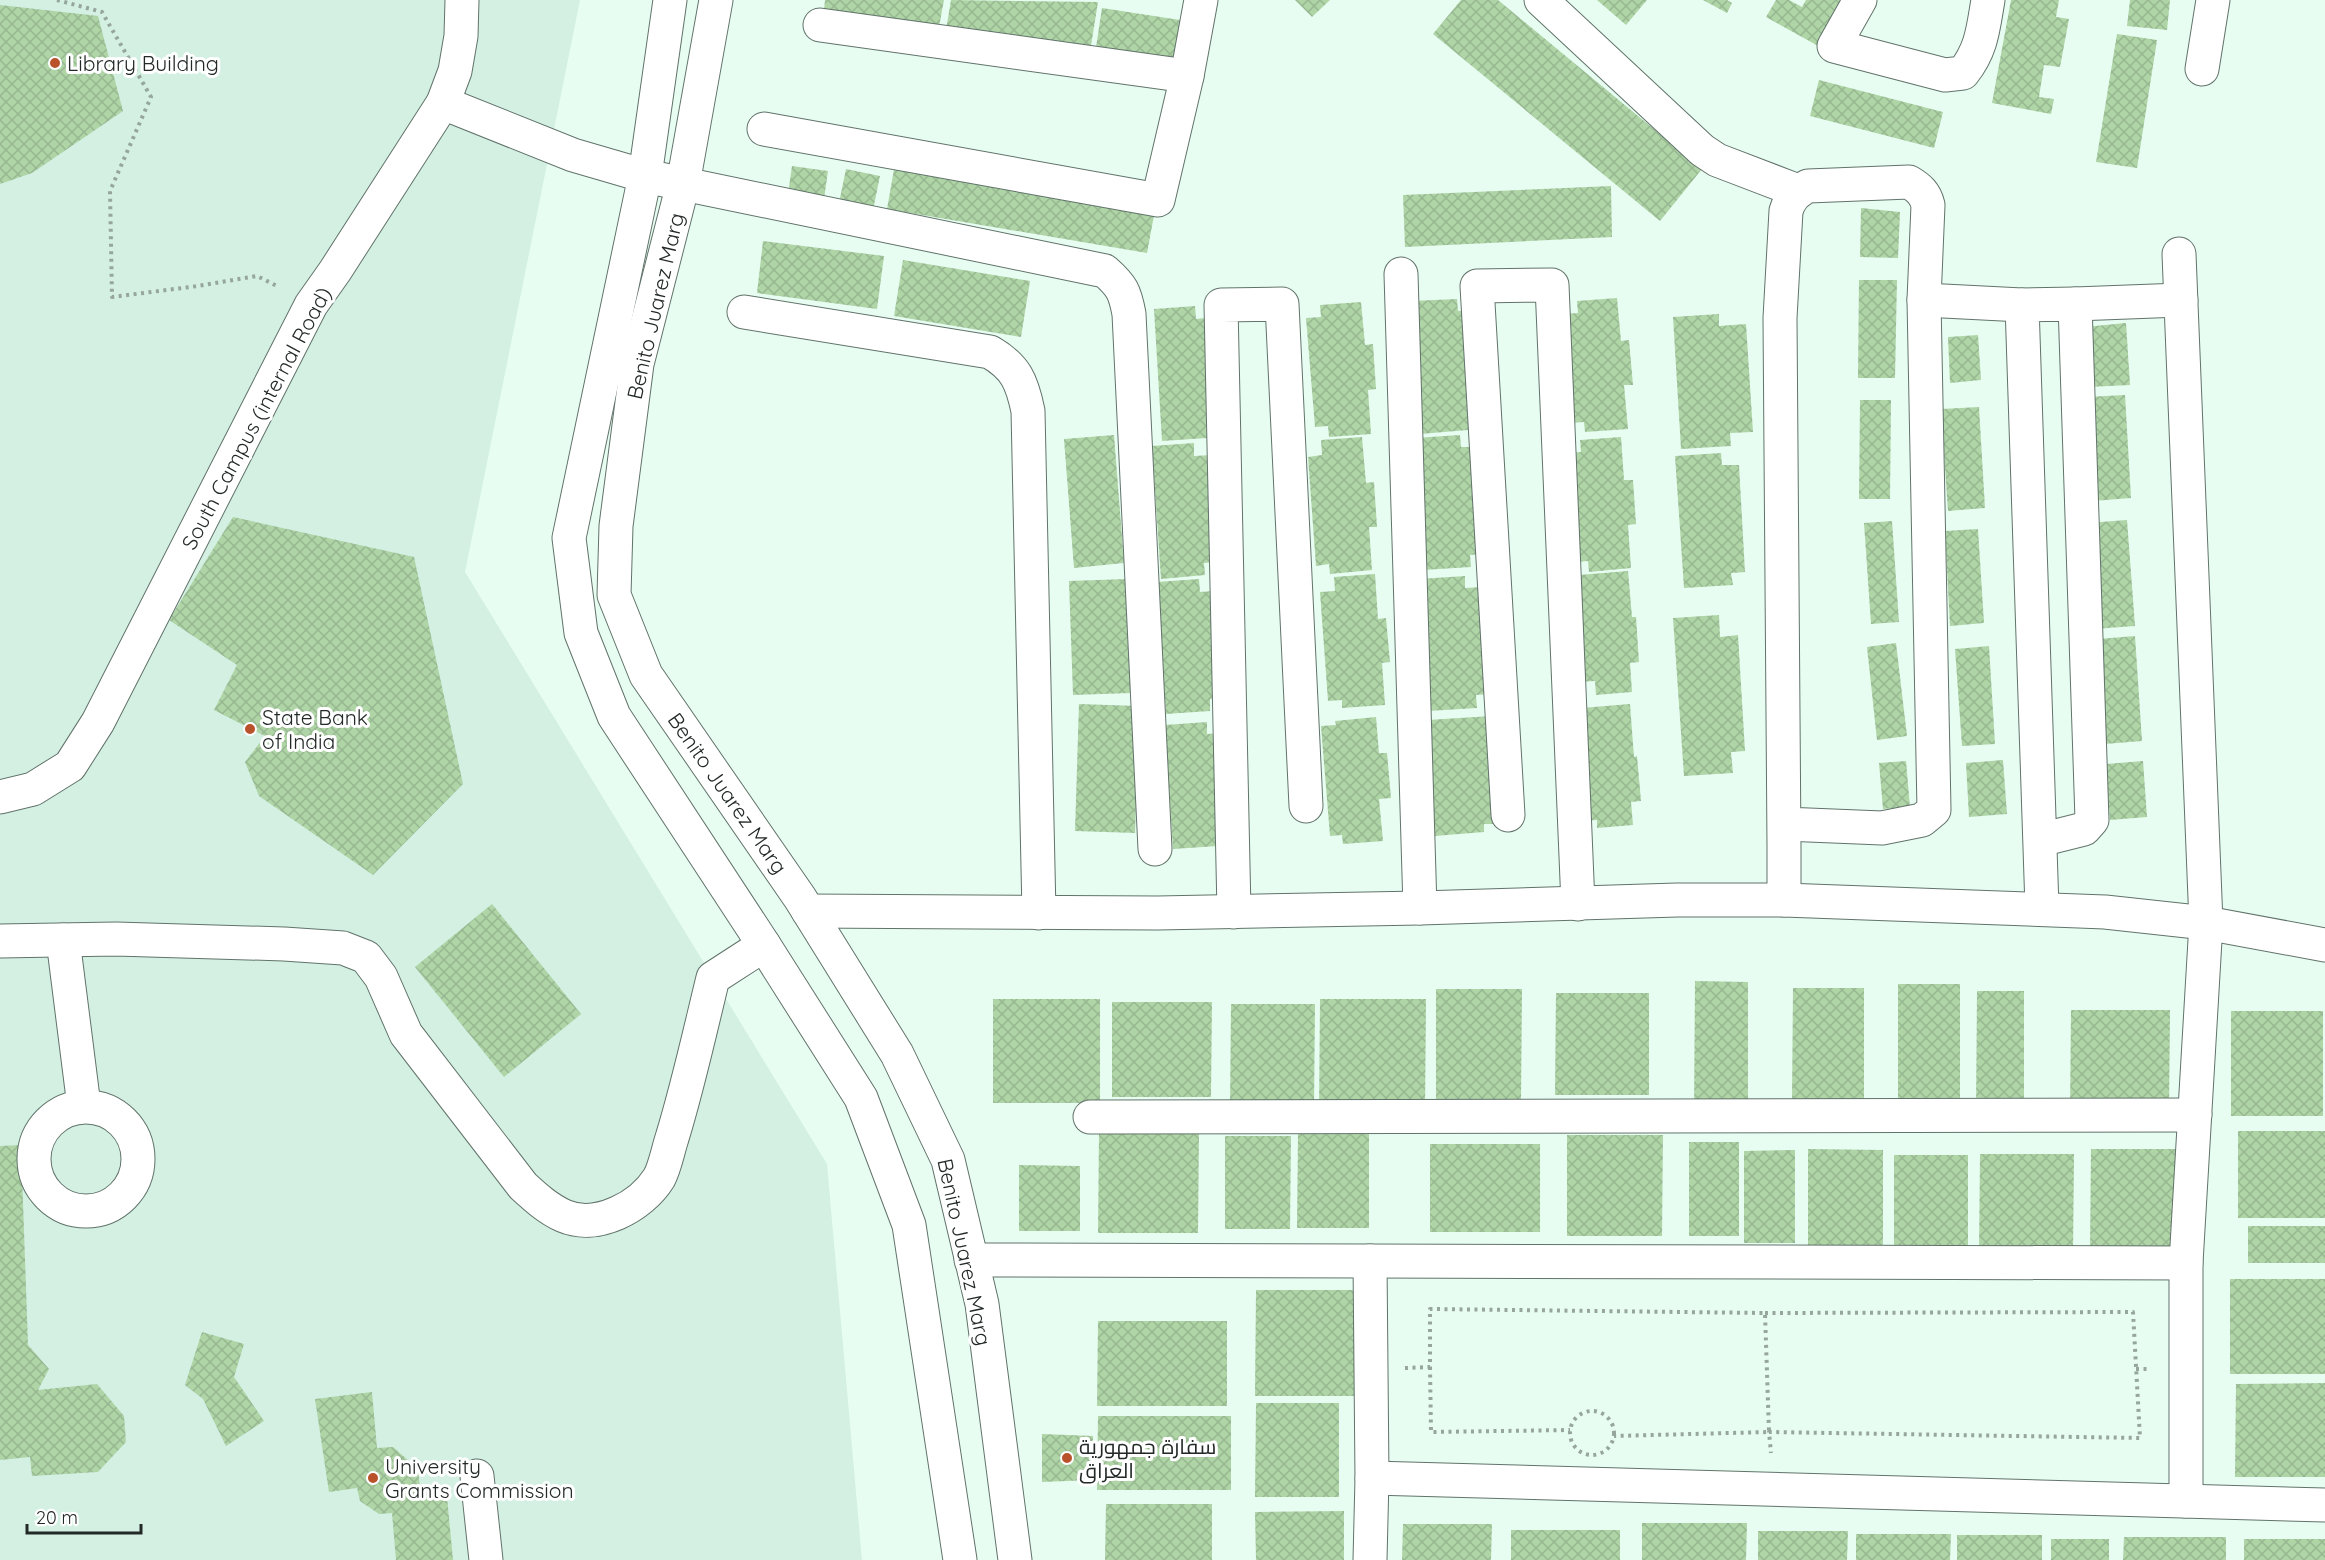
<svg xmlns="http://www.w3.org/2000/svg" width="2325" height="1560" viewBox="0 0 2325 1560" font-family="Quicksand,Cairo,sans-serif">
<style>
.built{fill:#d3f0e2}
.building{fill:url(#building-cross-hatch)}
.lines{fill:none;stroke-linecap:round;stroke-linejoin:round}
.minor-casing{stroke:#61736a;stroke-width:35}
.path{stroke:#96a69e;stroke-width:4;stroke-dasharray:3 4.5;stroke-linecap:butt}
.minor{stroke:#fff;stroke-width:33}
.poi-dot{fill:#b9522a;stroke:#fff;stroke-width:2}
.labels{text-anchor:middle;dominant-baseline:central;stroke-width:6;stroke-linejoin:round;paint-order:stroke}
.poi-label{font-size:21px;fill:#222926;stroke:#fff;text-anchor:start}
.street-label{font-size:21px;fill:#222926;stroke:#fff}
</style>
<defs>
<pattern id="building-cross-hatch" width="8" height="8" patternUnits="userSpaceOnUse" patternTransform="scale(1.5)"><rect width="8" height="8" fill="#afd5a7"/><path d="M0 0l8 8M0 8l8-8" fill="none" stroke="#96b790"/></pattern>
</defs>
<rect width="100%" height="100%" fill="#e8fdf2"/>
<path class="built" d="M0 0H580L465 572 827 1164 862 1560H0Z"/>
<g class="building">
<path d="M825 0H944L939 27 824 10Z"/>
<path d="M951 0 1098 2 1090 52 946 30Z"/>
<path d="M1295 0H1330L1312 17Z"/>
<path d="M1461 0H1498L1702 169 1660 221 1433 34Z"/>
<path d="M1597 0H1647L1626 25Z"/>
<path d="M1703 0H1727L1732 3 1727 13Z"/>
<path d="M1776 0H1789L1802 7 1806 0H1847L1820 47 1766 17Z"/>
<path d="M2011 0H2059L2056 17 2069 19 2060 67 2044 65 2039 97 2054 99 2051 114 1992 103Z"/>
<path d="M2130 0H2170L2167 30 2127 26Z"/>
<path d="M0 5 98 16 123 111 32 173 0 184Z"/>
<path d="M1102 8 1180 20 1173 66 1095 54Z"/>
<path d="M2117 34 2157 40 2137 168 2096 162Z"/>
<path d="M1819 80 1943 112 1934 148 1810 116Z"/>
<path d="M895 164 1155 210 1147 253 887 209Z"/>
<path d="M792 166 828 171 823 206 787 201Z"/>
<path d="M846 169 880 176 873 210 839 203Z"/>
<path d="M1611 186 1612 237 1405 247 1403 195Z"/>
<path d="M1861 208 1900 212 1898 258 1860 257Z"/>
<path d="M763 241 884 256 877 309 757 293Z"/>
<path d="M903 260 1030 281 1021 337 894 316Z"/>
<path d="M1859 280H1897L1895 378H1858Z"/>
<path d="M1617 298 1621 341 1629 340 1633 385H1624L1628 429 1585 432 1584 422 1571 423 1563 314 1578 313 1577 301Z"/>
<path d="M1457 299 1458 311 1474 310 1481 417 1468 418V430L1420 434 1411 301Z"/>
<path d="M1361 302 1365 345 1373 344 1376 389 1368 390 1371 434 1329 437 1328 426 1315 427 1306 318 1321 317 1320 305Z"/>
<path d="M1195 306 1196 319 1213 317 1220 425 1206 426 1207 438 1162 441 1154 309Z"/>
<path d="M1719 314V326L1746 324 1753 432 1730 433 1731 446 1681 449 1673 317Z"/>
<path d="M2126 323 2130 385 2088 387 2084 327Z"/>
<path d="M1978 335 1981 380 1950 383 1948 337Z"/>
<path d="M2125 395 2131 498 2093 501 2086 397Z"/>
<path d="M1860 400H1891L1890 499H1859Z"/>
<path d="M1979 407 1985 508 1948 511 1941 409Z"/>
<path d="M1114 435 1124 563 1074 568 1064 439Z"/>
<path d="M1460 435 1461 447H1478L1484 554 1470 555 1471 567 1423 570 1415 438Z"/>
<path d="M1362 437 1366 483 1374 482 1377 527H1369L1372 570 1330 574 1329 564 1316 566 1308 457 1322 455 1321 440Z"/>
<path d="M1621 437 1624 480H1633L1636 524 1628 525 1631 568 1589 572 1588 561 1575 562 1566 453 1581 452 1580 440Z"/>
<path d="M1194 443V456L1212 455 1218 562 1204 563 1205 575 1161 579 1152 446Z"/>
<path d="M1721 453 1722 465H1739L1745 572 1731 573 1733 585 1684 588 1675 456Z"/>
<path d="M233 517 414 557 463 784 373 875 259 796 245 762 265 736 214 710 237 665 169 620Z"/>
<path d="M2127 520 2135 626 2094 629 2087 523Z"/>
<path d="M1892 521 1899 622 1871 624 1864 523Z"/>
<path d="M1978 529 1984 623 1950 626 1945 531Z"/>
<path d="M1628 571 1632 617H1636L1639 662 1630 663 1632 692 1596 695 1595 681 1579 682V575Z"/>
<path d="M1375 574 1378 619 1386 618 1390 662 1382 663 1385 705 1342 708V700L1328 701 1320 592 1335 591 1334 577Z"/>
<path d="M1465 576V588L1483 587 1490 694 1476 695 1477 708 1428 711 1419 579Z"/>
<path d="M1127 579 1131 693 1073 695 1069 581Z"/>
<path d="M1199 579 1200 592 1213 591 1220 698 1210 699V711L1166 714 1157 582Z"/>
<path d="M1719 615 1720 637 1738 635 1745 751 1731 752 1733 773 1684 776 1673 618Z"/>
<path d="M2135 636 2142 741 2105 744 2098 639Z"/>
<path d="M1896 643 1907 736 1877 740 1867 647Z"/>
<path d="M1989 646 1995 744 1962 746 1955 649Z"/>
<path d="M1079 704 1139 706 1135 833 1075 831Z"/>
<path d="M1630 704 1634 757 1637 756 1641 801 1631 802 1633 825 1597 828V820L1585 821 1581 708Z"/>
<path d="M1491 716 1497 824H1484V832L1435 836 1428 720Z"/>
<path d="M1376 717 1379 753H1387L1391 798 1379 799 1383 841 1343 844 1342 835 1330 836 1321 726 1336 725 1335 721Z"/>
<path d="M1207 722V734L1225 733 1218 846 1173 849 1165 725Z"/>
<path d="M2003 760 2007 814 1969 817 1966 763Z"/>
<path d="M1906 761 1910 807 1883 809 1879 763Z"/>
<path d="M2143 761 2147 817 2110 820 2106 764Z"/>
<path d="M492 904 581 1014 504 1077 415 967Z"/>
<path d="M1695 981 1748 982V1114H1694Z"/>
<rect x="1898" y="984" width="62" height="114"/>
<path d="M1793 988H1864V1106L1792 1105Z"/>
<path d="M1436 989H1522L1521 1100H1436Z"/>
<path d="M1977 991H2024V1114H1976Z"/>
<path d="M1556 993H1649V1095H1555Z"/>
<rect x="993" y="999" width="107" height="104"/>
<path d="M1320 999H1426L1425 1113H1319Z"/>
<path d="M1112 1002H1212L1211 1097H1112Z"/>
<path d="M1231 1004H1315L1314 1108H1230Z"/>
<path d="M2071 1010H2170L2169 1112H2070Z"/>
<rect x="2231" y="1011" width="92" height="105"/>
<path d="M1099 1131H1199L1198 1233H1098Z"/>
<rect x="2238" y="1131" width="87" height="87"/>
<path d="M1298 1132H1369V1228H1297Z"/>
<path d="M1567 1135H1663L1662 1236H1567Z"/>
<path d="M1225 1136H1291L1290 1229H1225Z"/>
<rect x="1689" y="1142" width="50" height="94"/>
<rect x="1430" y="1144" width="110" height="88"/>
<path d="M21 1145 28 1345 49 1369 38 1390 97 1384 124 1416 126 1442 98 1472 32 1476 30 1457 0 1460V1146Z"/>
<path d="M1808 1149 1883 1150V1260L1808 1261Z"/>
<path d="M2091 1149H2177L2176 1254H2090Z"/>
<path d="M1795 1150V1243H1744V1151Z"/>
<path d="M1980 1154H2074L2073 1253 1979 1252Z"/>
<rect x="1894" y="1155" width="74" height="96"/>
<path d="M1019 1165 1080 1166V1231H1019Z"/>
<rect x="2248" y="1226" width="77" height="37"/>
<rect x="2230" y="1279" width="95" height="95"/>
<path d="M1256 1290H1355L1354 1396H1255Z"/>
<path d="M1098 1321H1227V1406H1097Z"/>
<path d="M202 1332 244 1344 234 1377 264 1421 226 1446 203 1399 185 1385Z"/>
<path d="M2325 1383V1477H2235L2236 1384Z"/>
<path d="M372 1392 377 1448 393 1447 418 1469 420 1488 446 1486 453 1560H396L392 1513 379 1514 360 1501 357 1488 329 1492 315 1399Z"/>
<path d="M1256 1403H1339V1497H1255Z"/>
<path d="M1098 1416H1231V1490H1097Z"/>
<path d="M1042 1434 1093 1436 1092 1480 1042 1482Z"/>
<path d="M1106 1504H1212V1560H1105Z"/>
<path d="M1344 1511V1560H1256L1255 1512Z"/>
<path d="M1642 1523H1747L1746 1560H1642Z"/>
<path d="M1403 1524H1492L1491 1560H1402Z"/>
<rect x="1511" y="1530" width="109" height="30"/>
<path d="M1758 1531H1848L1847 1560H1758Z"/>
<path d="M1856 1534H1951L1950 1560H1856Z"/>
<rect x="1957" y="1535" width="85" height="25"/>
<path d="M2124 1537H2226V1560H2123Z"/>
<rect x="2051" y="1539" width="58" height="21"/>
<rect x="2244" y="1539" width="81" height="21"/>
</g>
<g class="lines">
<g class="minor-casing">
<g id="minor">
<path d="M670 0 645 176 569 538 581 633 614 716 764 945 861 1098 909 1225 960 1560"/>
<path d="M716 0 683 184 637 364 616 526 614 595 646 675 800 898 897 1054 948 1160 982 1304 1015 1560"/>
<path d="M1541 0 1702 150 1717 160 1798 191"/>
<path d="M1860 0 1834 46 1945 75 1963 73C1982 49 1983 29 1988 0"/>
<path d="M820 25 1187 76"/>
<path d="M2202 69 2213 0"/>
<path d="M443 103 573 155 645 176 1105 271C1122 286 1125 292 1129 314L1155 849"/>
<path d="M764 129 1158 200 1187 76 1201 0"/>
<path d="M2179 254 2206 923 2186 1263V1501"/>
<path d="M1401 274 1420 908"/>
<path d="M1924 300 2022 305"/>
<path d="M2075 304 2181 300"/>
<path d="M744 312 990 352C1016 367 1022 382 1028 411L1039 913"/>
<path d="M0 797 33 789 70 766 98 722 311 305 335 271 443 103 455 71 461 36 462 0"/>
<path d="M1508 815 1477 286 1552 285 1578 904"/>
<path d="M1784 824 1882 828 1922 820 1934 810 1924 300 1928 205C1925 193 1919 188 1909 182L1808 186C1796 192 1790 198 1786 211L1780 318 1784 847V900"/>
<path d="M2040 840 2084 829 2092 820 2075 304 2022 305 2042 908"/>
<path d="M808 911 1158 913 1420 908 1677 900H1784L2105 912 2206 923 2325 945"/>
<path d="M1234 912 1221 305 1282 304 1306 806"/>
<path d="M63 940 84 1106"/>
<path d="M0 941 116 939 284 944 343 948 366 957 381 977 406 1034 523 1186C535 1197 548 1209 564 1216 597 1230 641 1207 659 1178 665 1167 668 1150 672 1138 688 1086 700 1031 713 978L764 945"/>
<circle cx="86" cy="1159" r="52"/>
<path d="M1090 1117 2195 1115"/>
<path d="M971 1260 1370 1261 1372 1478 1370 1560"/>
<path d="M1370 1261 2186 1263"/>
<path d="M477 1476 486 1560"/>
<path d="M1372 1478 2325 1505"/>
</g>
</g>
<g class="path">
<path d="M57 0 102 12 151 97 110 191 112 297 198 286 257 276 279 287"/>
<path d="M1765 1313 2133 1312 2140 1438 1769 1432 1771 1453"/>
<path d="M1430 1367 1431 1432 1570 1430"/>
<path d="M1405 1368 1430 1367V1309L1765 1313 1769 1432 1614 1436"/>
<path d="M2136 1369H2150"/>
<circle cx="1592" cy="1433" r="22"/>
</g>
<use href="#minor" class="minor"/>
</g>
<g class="poi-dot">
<circle cx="55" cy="63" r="6"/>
<circle cx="250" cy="729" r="6"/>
<circle cx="1067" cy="1458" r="6"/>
<circle cx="373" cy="1478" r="6"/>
</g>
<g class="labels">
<g class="poi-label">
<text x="67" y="63">Library Building</text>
<text x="262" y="717">State Bank<tspan x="262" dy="24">of India</tspan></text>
<text x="1079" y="1446">سفارة جمهورية<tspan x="1079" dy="24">العراق</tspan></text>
<text x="385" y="1466">University<tspan x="385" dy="24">Grants Commission</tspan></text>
</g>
<g class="street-label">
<text transform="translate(655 306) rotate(-77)">Benito Juarez Marg</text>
<text transform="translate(256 418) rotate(-62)">South Campus (internal Road)</text>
<text transform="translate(728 793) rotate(55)">Benito Juarez Marg</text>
<text transform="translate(965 1252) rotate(78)">Benito Juarez Marg</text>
</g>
</g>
<path d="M27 1524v9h114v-9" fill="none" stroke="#222926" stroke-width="3"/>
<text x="36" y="1524" font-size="18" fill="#222926" stroke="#ffffff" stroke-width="4.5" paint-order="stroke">20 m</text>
</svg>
